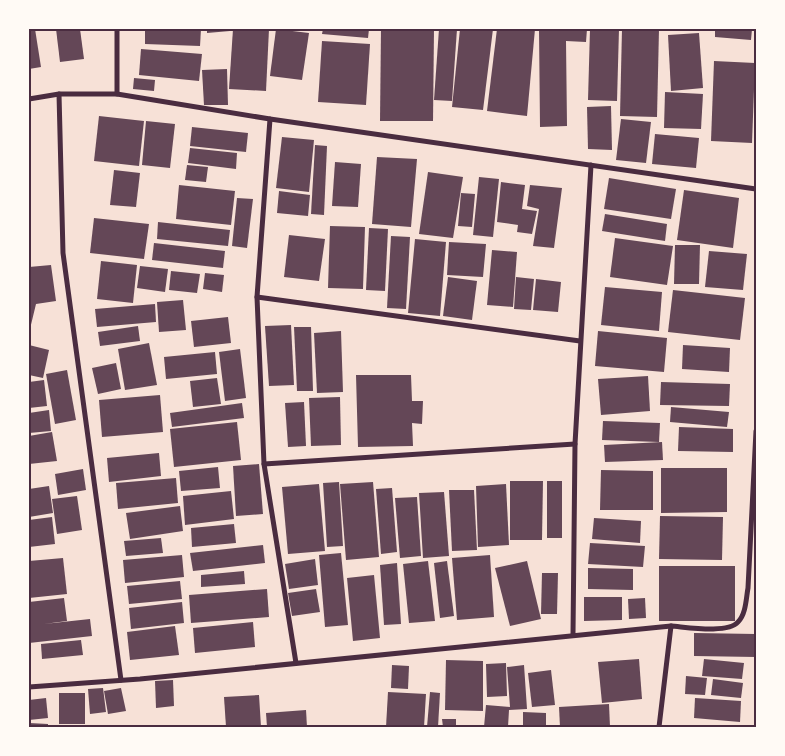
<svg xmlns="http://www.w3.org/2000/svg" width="785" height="756" viewBox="0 0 785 756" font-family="'Roboto Serif',serif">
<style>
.building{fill:#644757}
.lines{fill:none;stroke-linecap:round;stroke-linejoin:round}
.minor{stroke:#4a2c40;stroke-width:5}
.neatline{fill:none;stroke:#4a2c40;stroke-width:2}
</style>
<rect width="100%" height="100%" fill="#f7e1d7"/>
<g class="building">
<path d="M29 29H35L41 67 29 69Z"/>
<path d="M56 29H80L84 59 60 62Z"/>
<path d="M145 29H201L200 46 145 44Z"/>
<path d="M207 29H230V31L207 33Z"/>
<path d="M233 29H269L266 91 229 89Z"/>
<path d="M276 29 309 33 302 80 270 76Z"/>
<path d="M323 29H369L368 38 322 34Z"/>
<path d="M381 29H434L433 121H380Z"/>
<path d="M439 29H457L452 101 434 100Z"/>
<path d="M460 29H493L483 110 452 107Z"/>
<path d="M497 29H535L527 116 487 111Z"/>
<path d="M539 29H587L586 42 566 41 567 126 540 127Z"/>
<path d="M590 29H619L617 101 588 100Z"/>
<path d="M622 29H659L657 117 620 116Z"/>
<path d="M715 29H752L751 40 715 37Z"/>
<path d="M699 33 703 88 671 91 668 35Z"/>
<path d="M322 41 370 44 366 105 318 102Z"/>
<path d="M141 49 202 54 199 81 139 75Z"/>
<path d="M714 61 755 63 752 143 711 141Z"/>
<path d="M227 69 228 105H204L202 70Z"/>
<path d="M134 78 155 80 154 91 133 89Z"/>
<path d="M665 92 703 94 701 129 664 128Z"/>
<path d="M611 106 612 150 588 149 587 107Z"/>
<path d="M99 116 144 121 139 166 94 161Z"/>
<path d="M621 119 651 122 646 163 616 160Z"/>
<path d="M146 121 175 124 170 168 142 165Z"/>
<path d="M192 127 248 133 246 152 190 146Z"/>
<path d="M655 134 699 138 696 168 652 164Z"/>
<path d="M282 137 314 140 309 192 276 188Z"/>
<path d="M315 145 327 146 324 215 311 214Z"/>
<path d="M190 148 237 153 236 169 188 163Z"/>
<path d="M377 157 417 159 411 227 372 224Z"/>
<path d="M335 162 361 164 358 207 332 206Z"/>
<path d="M187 165 208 167 206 182 185 180Z"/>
<path d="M114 170 140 173 136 207 110 205Z"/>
<path d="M428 172 463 177 453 238 419 234Z"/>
<path d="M479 177 499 179 493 237 473 235Z"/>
<path d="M609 178 676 189 671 219 604 209Z"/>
<path d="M501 182 525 185 522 209 537 211 532 234 517 232 518 225 497 222Z"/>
<path d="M179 185 235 191 231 225 176 219Z"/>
<path d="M530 185 562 188 554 248 533 246 539 209 527 206Z"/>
<path d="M684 190 739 198 733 248 677 240Z"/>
<path d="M279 191 310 195 308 216 277 213Z"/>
<path d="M461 193 475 194 472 227 458 226Z"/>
<path d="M237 198 253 199 247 248 232 246Z"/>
<path d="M605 214 667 224 665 241 602 231Z"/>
<path d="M94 218 149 224 144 259 90 253Z"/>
<path d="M158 222 230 230 228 246 157 239Z"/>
<path d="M330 226 365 227 363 289 328 288Z"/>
<path d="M369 228 388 229 385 291 366 290Z"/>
<path d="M289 235 325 239 319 281 284 277Z"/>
<path d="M391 236 410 237 406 309 387 308Z"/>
<path d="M615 238 673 246 667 285 610 277Z"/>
<path d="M415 239 446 242 440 316 408 313Z"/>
<path d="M449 242 486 244 483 277 447 275Z"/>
<path d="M154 243 225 251 223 268 152 260Z"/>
<path d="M675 245H700L699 284H674Z"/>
<path d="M492 250 517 252 513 307 487 305Z"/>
<path d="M709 251 747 254 743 290 705 287Z"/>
<path d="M101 261 137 265 133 303 97 299Z"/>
<path d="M51 265 56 301 36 304 29 333V267Z"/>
<path d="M140 266 168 269 165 292 137 288Z"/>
<path d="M171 271 200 274 197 293 169 290Z"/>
<path d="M205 273 224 275 222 292 203 289Z"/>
<path d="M448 277 477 281 472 320 443 316Z"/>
<path d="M516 277 534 279 531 310 514 309Z"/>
<path d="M536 279 561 282 558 312 533 310Z"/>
<path d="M605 287 662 292 659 331 601 325Z"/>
<path d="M673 290 745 298 740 340 668 332Z"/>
<path d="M183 300 186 330 159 332 157 302Z"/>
<path d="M155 304 156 322 97 327 95 309Z"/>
<path d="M228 317 231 343 194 347 191 321Z"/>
<path d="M291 325 294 385 269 386 265 326Z"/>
<path d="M138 326 140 341 100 346 98 332Z"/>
<path d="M294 327H311L313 391H297Z"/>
<path d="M341 331 343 392 317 393 314 333Z"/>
<path d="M598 331 667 338 664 372 595 366Z"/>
<path d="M149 343 157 385 125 390 118 349Z"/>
<path d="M29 345 49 350 43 378 29 375Z"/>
<path d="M683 345 730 348 729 372 682 369Z"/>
<path d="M240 349 246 398 225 401 219 352Z"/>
<path d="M215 352 217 374 166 379 164 357Z"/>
<path d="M116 363 121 389 98 394 92 368Z"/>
<path d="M67 370 76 420 55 424 46 374Z"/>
<path d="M356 375H411L412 401H423L422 424 412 423 413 446 358 447Z"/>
<path d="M648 376 650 411 601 415 598 379Z"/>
<path d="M217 378 221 404 193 407 190 381Z"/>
<path d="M44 380 47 406 29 408V382Z"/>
<path d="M661 382 730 384 729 406 660 405Z"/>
<path d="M160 395 163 432 102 437 99 400Z"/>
<path d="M340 397 341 445 311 446 309 398Z"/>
<path d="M304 402 306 446 288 447 285 403Z"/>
<path d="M242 403 244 418 172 427 170 413Z"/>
<path d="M671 407 729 412 727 427 670 422Z"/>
<path d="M49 410 51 431 29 433V413Z"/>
<path d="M603 421 660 423 659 442 602 440Z"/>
<path d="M237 422 241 460 174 467 170 429Z"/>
<path d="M679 427 733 429V452L678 451Z"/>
<path d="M52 432 57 461 29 464V436Z"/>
<path d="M662 442 663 460 605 462 604 445Z"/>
<path d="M159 453 161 476 109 482 107 458Z"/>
<path d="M259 464 263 514 236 516 233 466Z"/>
<path d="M218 467 220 488 181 491 179 471Z"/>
<path d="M661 468H727V512L661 513Z"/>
<path d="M83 469 86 490 58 495 55 474Z"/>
<path d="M601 470 653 471V510H600Z"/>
<path d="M176 478 178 503 118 509 116 483Z"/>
<path d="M510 481H543L542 540H510Z"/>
<rect x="547" y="481" width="15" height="57"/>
<path d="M339 482 343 546 327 547 323 483Z"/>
<path d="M373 482 379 557 346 560 340 484Z"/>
<path d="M319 484 325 551 288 554 282 487Z"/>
<path d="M506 484 509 545 478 547 476 486Z"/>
<path d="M49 486 53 513 29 517V489Z"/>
<path d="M392 488 397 552 381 554 376 489Z"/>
<path d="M449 490H474L477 550 452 551Z"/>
<path d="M231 491 234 519 185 525 183 496Z"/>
<path d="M444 492 449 556 423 558 419 493Z"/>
<path d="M77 496 82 530 57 534 52 499Z"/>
<path d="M417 497 421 556 400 558 395 498Z"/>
<path d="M180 506 183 531 130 539 126 513Z"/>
<path d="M660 516 723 517 722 560 659 559Z"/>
<path d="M52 517 55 544 29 547V520Z"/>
<path d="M594 518 641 521 640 543 592 539Z"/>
<path d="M234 524 236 543 192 547 191 528Z"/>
<path d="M161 538 163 553 126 556 124 541Z"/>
<path d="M590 543 645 546 643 567 588 564Z"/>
<path d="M263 545 265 563 193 571 190 553Z"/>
<path d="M341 553 348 625 325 627 319 555Z"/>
<path d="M182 555 184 577 125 583 123 560Z"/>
<path d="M490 555 494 617 457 620 452 558Z"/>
<path d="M63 558 67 594 29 598V561Z"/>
<path d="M315 559 318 585 289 589 285 564Z"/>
<path d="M428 561 435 621 409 623 403 564Z"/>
<path d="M447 561 454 616 440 618 434 563Z"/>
<path d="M527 561 541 619 510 626 495 568Z"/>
<path d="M397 563 401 624 384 625 380 565Z"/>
<rect x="659" y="566" width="76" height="55"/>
<path d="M588 568 633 569V590L588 589Z"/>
<path d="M244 571 245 584 201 587V575Z"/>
<path d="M542 573H558L557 614H541Z"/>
<path d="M374 575 380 638 353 641 347 578Z"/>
<path d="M180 581 182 599 129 604 127 586Z"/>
<path d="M267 589 269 617 191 623 189 595Z"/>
<path d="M316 589 320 612 292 616 288 593Z"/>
<path d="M584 597H622V620L584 621Z"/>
<path d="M64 598 67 621 44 624 90 619 92 636 29 643V602Z"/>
<path d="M645 598 646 618 629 619 628 599Z"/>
<path d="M182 602 184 623 131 629 129 608Z"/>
<path d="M253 622 255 647 195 653 193 628Z"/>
<path d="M175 626 179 655 130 660 127 632Z"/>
<path d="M694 633 756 634V657L694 656Z"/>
<path d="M81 640 83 655 42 659 41 644Z"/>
<path d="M639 659 642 699 602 703 598 662Z"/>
<path d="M704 659 744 663 742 679 702 676Z"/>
<path d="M446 660 483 661V711L445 710Z"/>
<path d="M506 663 507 696 487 697 486 664Z"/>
<path d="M392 665 409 666 408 689 391 688Z"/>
<path d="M524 665 527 709 509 710 508 727H484L486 705 510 707 507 667Z"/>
<path d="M551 670 555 705 532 707 528 673Z"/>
<path d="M686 676 707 678 705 695 685 694Z"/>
<path d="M713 679 743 683 741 698 711 695Z"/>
<path d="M173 680 174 706 156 708 155 681Z"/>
<path d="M103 688 106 712 90 714 88 689Z"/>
<path d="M121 688 126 711 108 714 104 691Z"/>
<path d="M388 692 426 694 424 727H386Z"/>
<path d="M430 692 440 693 438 727H427Z"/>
<rect x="59" y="693" width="26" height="31"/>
<path d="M259 695 261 727H226L224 697Z"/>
<path d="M46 698 48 718 29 720V700Z"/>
<path d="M695 698 741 701 740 722 694 718Z"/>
<path d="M609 704 610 727H560L559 707Z"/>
<path d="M306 710 307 727H267L266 713Z"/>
<path d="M523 712 546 713V727H523Z"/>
<path d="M442 719H456V727H443Z"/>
<path d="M29 723 48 724V727H29Z"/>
</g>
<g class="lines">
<g class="minor">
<path d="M59 94 63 253 121 680"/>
<path d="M117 94V29"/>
<path d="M29 99 59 94H117L270 119 756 189"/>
<path d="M270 119 257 297 264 464 296 663"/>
<path d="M257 297 580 341"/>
<path d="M264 464 575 444"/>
<path d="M573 635 575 444 591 165"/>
<path d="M29 687 140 679 671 626C686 627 728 634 738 622 746 614 746 599 748 588L756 431"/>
<path d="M659 727 671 626"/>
</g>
</g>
<rect width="785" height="756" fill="none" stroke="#fffaf5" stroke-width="60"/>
<rect x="30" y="30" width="725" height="696" class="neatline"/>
</svg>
